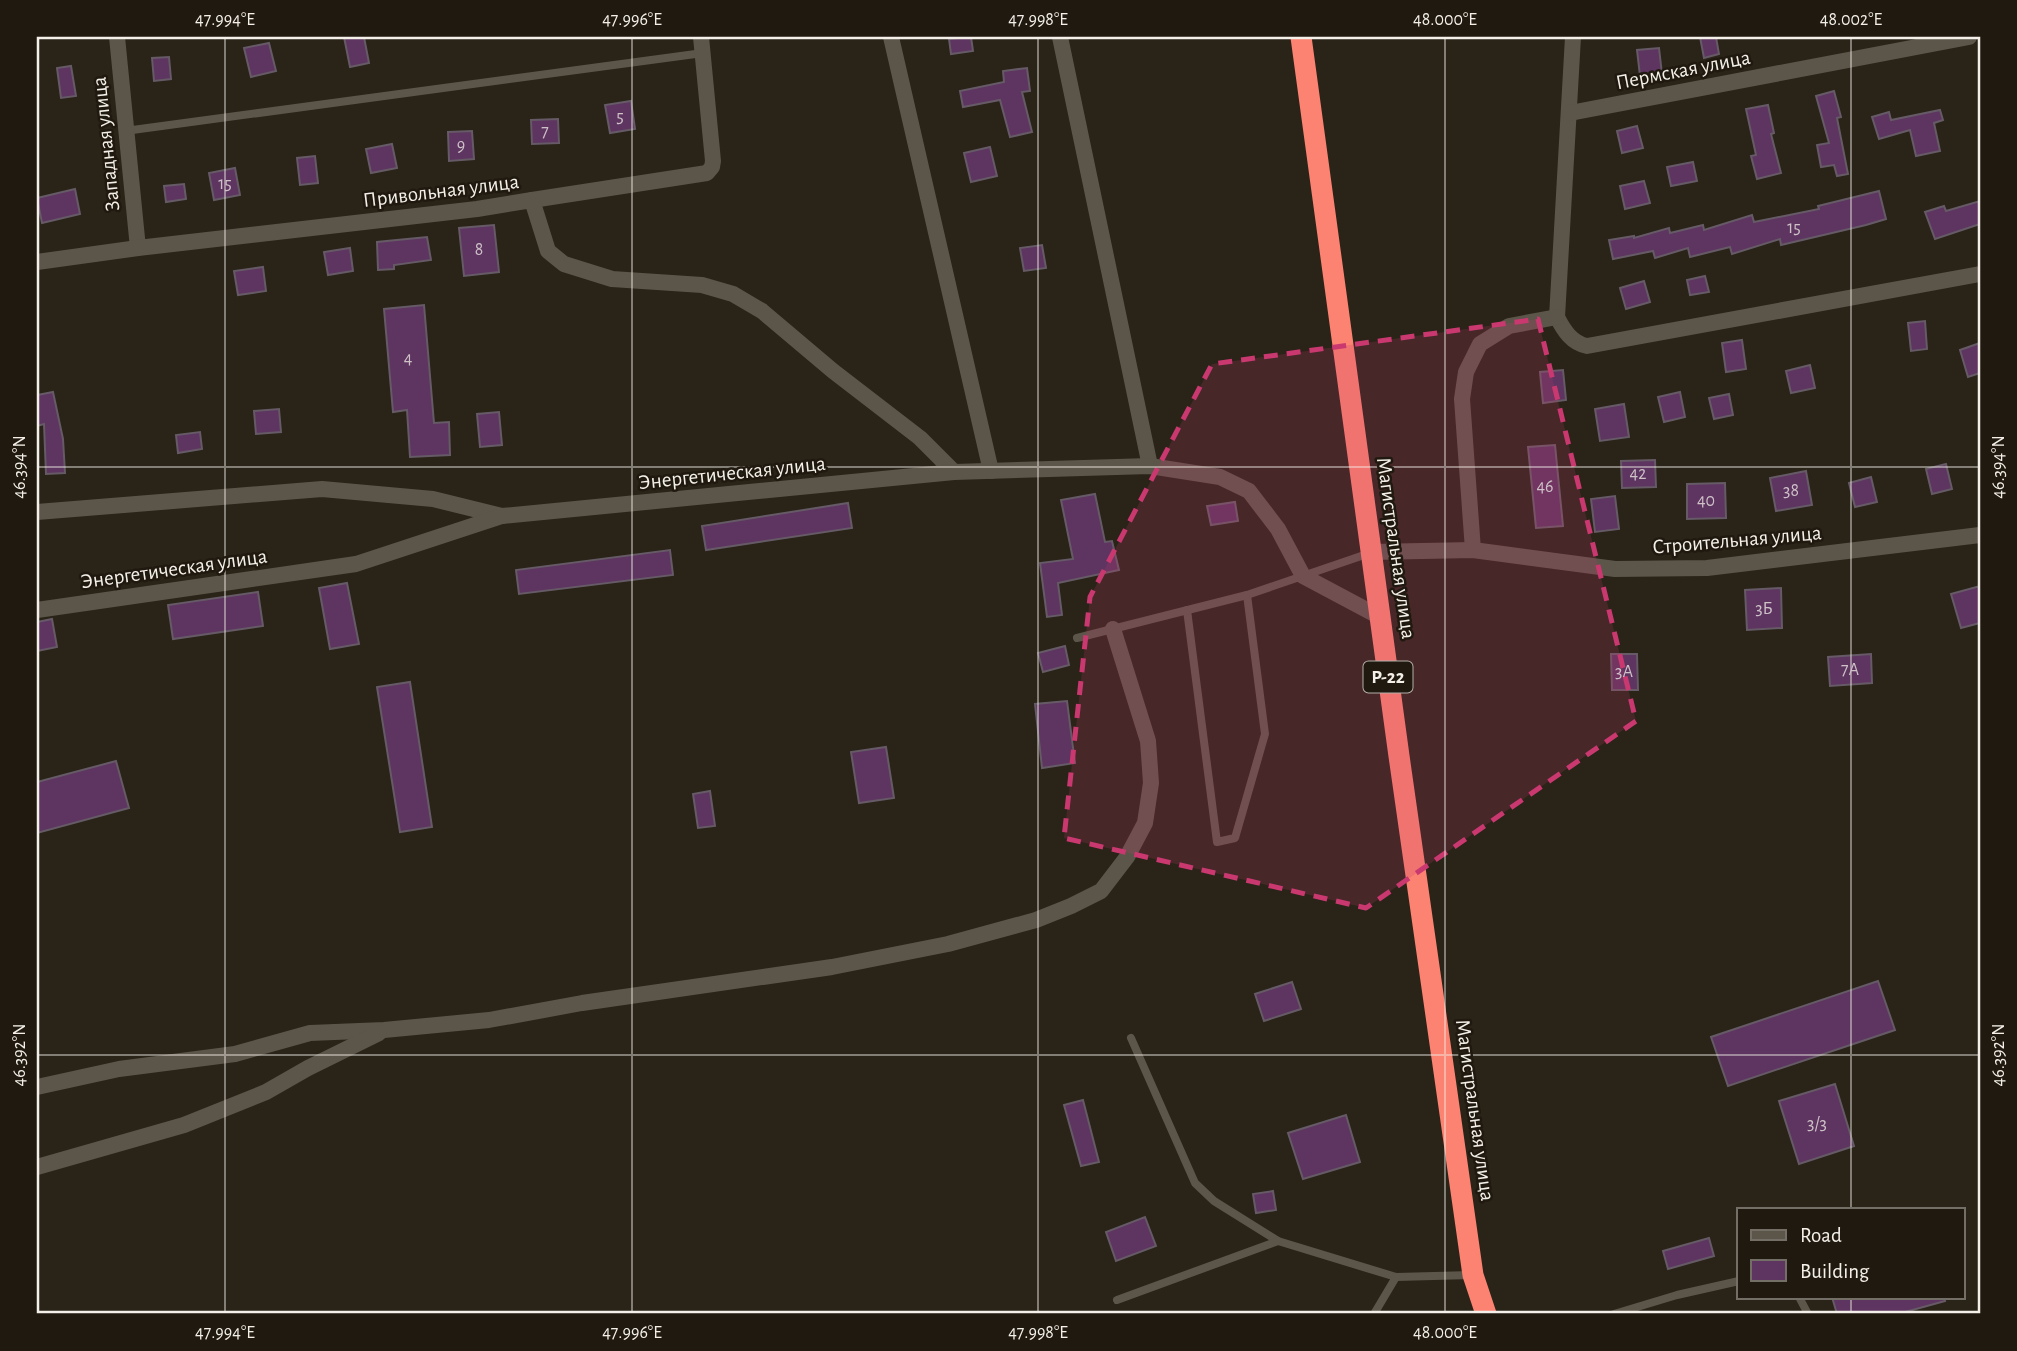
<svg xmlns="http://www.w3.org/2000/svg" width="2017" height="1351" viewBox="0 0 2017 1351" font-family="'Alegreya Sans',sans-serif">
<style>
.building{fill:#5d3560;stroke:#655a65;stroke-width:2}
.lines{fill:none;stroke-linecap:round;stroke-linejoin:round}
.lane{stroke:#5c5549;stroke-width:8}
.street{stroke:#5c5549;stroke-width:16}
.highway{stroke:#fc8271;stroke-width:21}
.marked{fill:#ca3870;fill-opacity:0.2;stroke:#ca3870;stroke-width:5;stroke-dasharray:14 9;stroke-linejoin:round}
.ticks{fill:none;stroke:#f4f0e9;stroke-width:2;stroke-opacity:0.45}
.labels{text-anchor:middle;dominant-baseline:central;stroke-width:5;stroke-linejoin:round;paint-order:stroke}
.number-label{font-size:18px;fill:#cec1c7}
.shield{fill:#1f190f;stroke:#b4b0a8;stroke-width:2}
.shield-label{font-size:19px;font-weight:bold;fill:#f4f0e9}
.street-label{font-size:21px;fill:#f4f0e9;stroke:#1f190f}
.neatline{fill:none;stroke:#f4f0e9;stroke-width:2.5}
.ticks-label{font-size:18px;text-anchor:middle;fill:#f4f0e9}
</style>
<rect width="100%" height="100%" fill="#292318"/>
<g class="building">
<path d="M344 37H364L369 63 350 67Z"/>
<path d="M971 37 973 51 951 54 949 39Z"/>
<path d="M1700 37H1716L1719 54 1704 58Z"/>
<path d="M269 43 276 71 251 77 244 48Z"/>
<path d="M1659 48 1662 74 1640 76 1637 50Z"/>
<path d="M169 57 171 79 154 81 152 58Z"/>
<path d="M71 66 76 96 61 98 57 68Z"/>
<path d="M1027 68 1030 91 1022 92 1032 132 1010 137 1000 100 963 107 960 91 1004 82 1003 71Z"/>
<path d="M1834 91 1841 117 1837 118 1848 174 1837 176 1834 165 1821 167 1817 145 1829 143 1816 96Z"/>
<path d="M631 101 635 129 610 133 605 105Z"/>
<path d="M1768 105 1774 133 1771 134 1781 173 1757 179 1751 156 1756 155 1746 109Z"/>
<path d="M1940 110 1943 120 1934 123 1940 151 1916 156 1910 130 1879 139 1872 117 1889 112 1891 120Z"/>
<path d="M558 119 559 143 532 144 531 120Z"/>
<path d="M1637 126 1643 148 1622 153 1617 131Z"/>
<path d="M472 131 474 159 449 161 448 132Z"/>
<path d="M392 144 397 168 371 173 366 149Z"/>
<path d="M990 147 997 176 971 182 964 153Z"/>
<path d="M315 156 318 183 300 185 297 158Z"/>
<path d="M1693 162 1697 181 1671 186 1667 167Z"/>
<path d="M235 168 240 195 214 200 209 173Z"/>
<path d="M1644 181 1650 203 1625 209 1620 186Z"/>
<path d="M184 184 186 199 166 202 164 186Z"/>
<path d="M75 189 80 214 42 223 37 198Z"/>
<path d="M1879 191 1886 219 1866 225 1781 245 1780 239 1732 254 1730 247 1690 257 1688 248 1655 258 1653 251 1613 259 1609 240 1634 236V238L1669 228 1670 233 1703 225 1704 230 1752 215 1754 222 1819 209 1818 206Z"/>
<path d="M1980 201V224L1935 239 1925 212 1944 206 1946 211Z"/>
<path d="M494 225 499 272 464 276 459 228Z"/>
<path d="M427 237 431 260 394 265V269L378 270 377 242Z"/>
<path d="M1042 245 1046 268 1024 271 1020 248Z"/>
<path d="M350 248 353 271 328 275 324 252Z"/>
<path d="M263 267 266 291 238 295 234 271Z"/>
<path d="M1705 276 1709 292 1690 295 1687 280Z"/>
<path d="M1644 281 1650 302 1626 309 1620 288Z"/>
<path d="M424 305 434 423 449 422 450 455 410 457 407 410 393 412 384 309Z"/>
<path d="M1925 321 1927 349 1911 351 1908 323Z"/>
<path d="M1742 340 1746 369 1726 372 1722 343Z"/>
<path d="M1980 343V373L1968 377 1960 350Z"/>
<path d="M1810 365 1815 388 1791 393 1786 371Z"/>
<path d="M1563 370 1566 400 1543 403 1540 372Z"/>
<path d="M53 392 63 439 65 473 46 474 44 424 37 426V395Z"/>
<path d="M1680 392 1685 417 1664 422 1658 397Z"/>
<path d="M1729 394 1733 415 1714 419 1709 398Z"/>
<path d="M1624 404 1629 437 1600 441 1595 409Z"/>
<path d="M279 409 281 432 256 434 254 411Z"/>
<path d="M499 412 502 445 480 447 477 414Z"/>
<path d="M200 432 202 449 178 453 176 435Z"/>
<path d="M1555 445 1563 526 1536 528 1528 447Z"/>
<path d="M1655 460 1656 487 1622 488 1621 461Z"/>
<path d="M1946 464 1952 489 1932 494 1926 469Z"/>
<path d="M1806 471 1812 505 1776 511 1770 478Z"/>
<path d="M1871 477 1877 502 1855 507 1849 483Z"/>
<path d="M1725 483 1726 518 1687 519V484Z"/>
<path d="M1095 494 1105 542 1112 541 1119 570 1058 583 1062 615 1047 617 1040 563 1073 559 1061 500Z"/>
<path d="M1615 496 1619 529 1595 532 1591 499Z"/>
<path d="M1235 502 1238 521 1211 525 1207 506Z"/>
<path d="M848 503 852 528 706 550 702 526Z"/>
<path d="M670 550 673 575 519 594 516 570Z"/>
<path d="M347 583 359 644 330 649 319 588Z"/>
<path d="M1980 586V623L1961 628 1951 594Z"/>
<path d="M1781 588 1782 628 1747 630 1745 590Z"/>
<path d="M258 592 263 626 173 639 168 605Z"/>
<path d="M52 619 57 647 37 651V622Z"/>
<path d="M1065 646 1069 665 1043 672 1038 653Z"/>
<path d="M1611 654H1637L1638 690H1612Z"/>
<path d="M1871 654 1872 683 1830 686 1828 657Z"/>
<path d="M410 682 432 827 400 832 377 687Z"/>
<path d="M1067 701 1075 763 1042 768 1035 704Z"/>
<path d="M886 747 894 798 859 803 851 752Z"/>
<path d="M116 761 129 808 37 833V782Z"/>
<path d="M710 791 715 826 698 828 693 794Z"/>
<path d="M1878 981 1895 1030 1728 1086 1711 1037Z"/>
<path d="M1292 982 1301 1009 1264 1021 1255 994Z"/>
<path d="M1835 1084 1854 1146 1799 1164 1779 1101Z"/>
<path d="M1083 1100 1099 1162 1081 1166 1064 1105Z"/>
<path d="M1346 1115 1360 1162 1303 1179 1288 1133Z"/>
<path d="M1273 1191 1276 1210 1256 1213 1253 1194Z"/>
<path d="M1145 1217 1156 1246 1116 1261 1106 1232Z"/>
<path d="M1709 1238 1714 1256 1668 1269 1663 1251Z"/>
<path d="M1832 1297H1944L1945 1301 1898 1314H1837Z"/>
</g>
<g class="lines">
<g class="lane">
<path d="M125 131 703 53"/>
<path d="M1187 610 1217 842 1235 838 1265 734 1247 595"/>
<path d="M1077 638 1247 595 1370 553"/>
<path d="M1131 1038 1195 1183 1214 1201 1278 1241"/>
<path d="M1799 1297 1808 1314"/>
<path d="M1117 1300 1278 1241 1396 1277 1472 1275"/>
<path d="M1374 1314 1396 1277"/>
<path d="M1614 1314 1677 1295 1739 1281"/>
</g>
<g class="street">
<path d="M117 37 138 248"/>
<path d="M891 37 991 471"/>
<path d="M1060 37 1150 466"/>
<path d="M1573 37 1557 317C1564 331 1572 343 1587 346L1980 274"/>
<path d="M1570 113 1969 37"/>
<path d="M532 200 707 173 712 167 713 161 701 37"/>
<path d="M37 262 138 248 477 209 532 200 548 251 564 264 612 279 702 285 733 294 762 311 833 371 920 438 954 472"/>
<path d="M37 512 322 489 433 499 502 516"/>
<path d="M1473 550 1462 399 1466 372 1480 344 1509 326 1557 317"/>
<path d="M1371 552 1473 550 1615 569 1707 568 1980 535"/>
<path d="M37 610 356 564 502 516 954 472 1150 466 1220 477 1249 491 1278 529 1303 576 1380 617"/>
<path d="M37 1087 119 1069 235 1054 310 1033 384 1030 489 1020 582 1003 832 967 948 944 1036 920 1071 906 1101 891 1127 857 1145 823 1151 783 1148 741 1113 629"/>
<path d="M37 1167 184 1125 266 1092 308 1068 379 1033"/>
</g>
<path class="highway" d="M1301 37 1399 756 1473 1275 1486 1314"/>
</g>
<path class="marked" d="M1538 319 1636 721 1366 908 1064 838 1090 597 1212 364Z"/>
<path class="ticks" d="M225 37V1314M632 37V1314M1038 37V1314M1445 37V1314M1851 37V1209M37 467H1980M37 1055H1980M1851 1297V1314"/>
<g class="labels">
<g class="number-label">
<text x="620" y="117">5</text>
<text x="545" y="132">7</text>
<text x="461" y="146">9</text>
<text x="225" y="184">15</text>
<text x="1794" y="228">15</text>
<text x="479" y="250">8</text>
<text x="408" y="359">4</text>
<text x="1638" y="474">42</text>
<text x="1545" y="487">46</text>
<text x="1791" y="491">38</text>
<text x="1706" y="501">40</text>
<text x="1764" y="609">3Б</text>
<text x="1850" y="670">7А</text>
<text x="1624" y="672">3А</text>
<text x="1817" y="1124">3/3</text>
</g>
<rect class="shield" x="1363.5" y="661.5" width="49" height="31" rx="5"/>
<g class="shield-label">
<text x="1388" y="677">Р-22</text>
</g>
<g class="street-label">
<text transform="translate(1683 70) rotate(-11)">Пермская улица</text>
<text transform="translate(106 144) rotate(-96)">Западная улица</text>
<text transform="translate(441 191) rotate(-7)">Привольная улица</text>
<text transform="translate(732 473) rotate(-6)">Энергетическая улица</text>
<text transform="translate(1737 540) rotate(-5)">Строительная улица</text>
<text transform="translate(1396 548) rotate(82)">Магистральная улица</text>
<text transform="translate(174 569) rotate(-8)">Энергетическая улица</text>
<text transform="translate(1475 1110) rotate(82)">Магистральная улица</text>
</g>
</g>
<rect width="2017" height="1351" fill="none" stroke="#1f190f" stroke-width="77"/>
<rect x="1737" y="1208" width="228" height="91" fill="#1f190f" stroke="#746f66" stroke-width="2"/>
<rect x="1751" y="1230" width="35" height="10" fill="#5c5549" stroke="#746f66" stroke-width="2"/>
<text x="1800" y="1242" font-size="21" fill="#f4f0e9">Road</text>
<rect x="1751" y="1260" width="35" height="21" fill="#5d3560" stroke="#746f66" stroke-width="2"/>
<text x="1800" y="1278" font-size="21" fill="#f4f0e9">Building</text>
<rect x="38" y="38" width="1941" height="1274" class="neatline"/>
<g class="ticks-label">
<text x="225" y="25">47.994°E</text>
<text x="632" y="25">47.996°E</text>
<text x="1038" y="25">47.998°E</text>
<text x="1445" y="25">48.000°E</text>
<text x="1851" y="25">48.002°E</text>
<text transform="translate(19 467) rotate(-90)" y="6">46.394°N</text>
<text transform="translate(1998 467) rotate(-90)" y="6">46.394°N</text>
<text transform="translate(19 1055) rotate(-90)" y="6">46.392°N</text>
<text transform="translate(1998 1055) rotate(-90)" y="6">46.392°N</text>
<text x="225" y="1338">47.994°E</text>
<text x="632" y="1338">47.996°E</text>
<text x="1038" y="1338">47.998°E</text>
<text x="1445" y="1338">48.000°E</text>
</g>
</svg>
